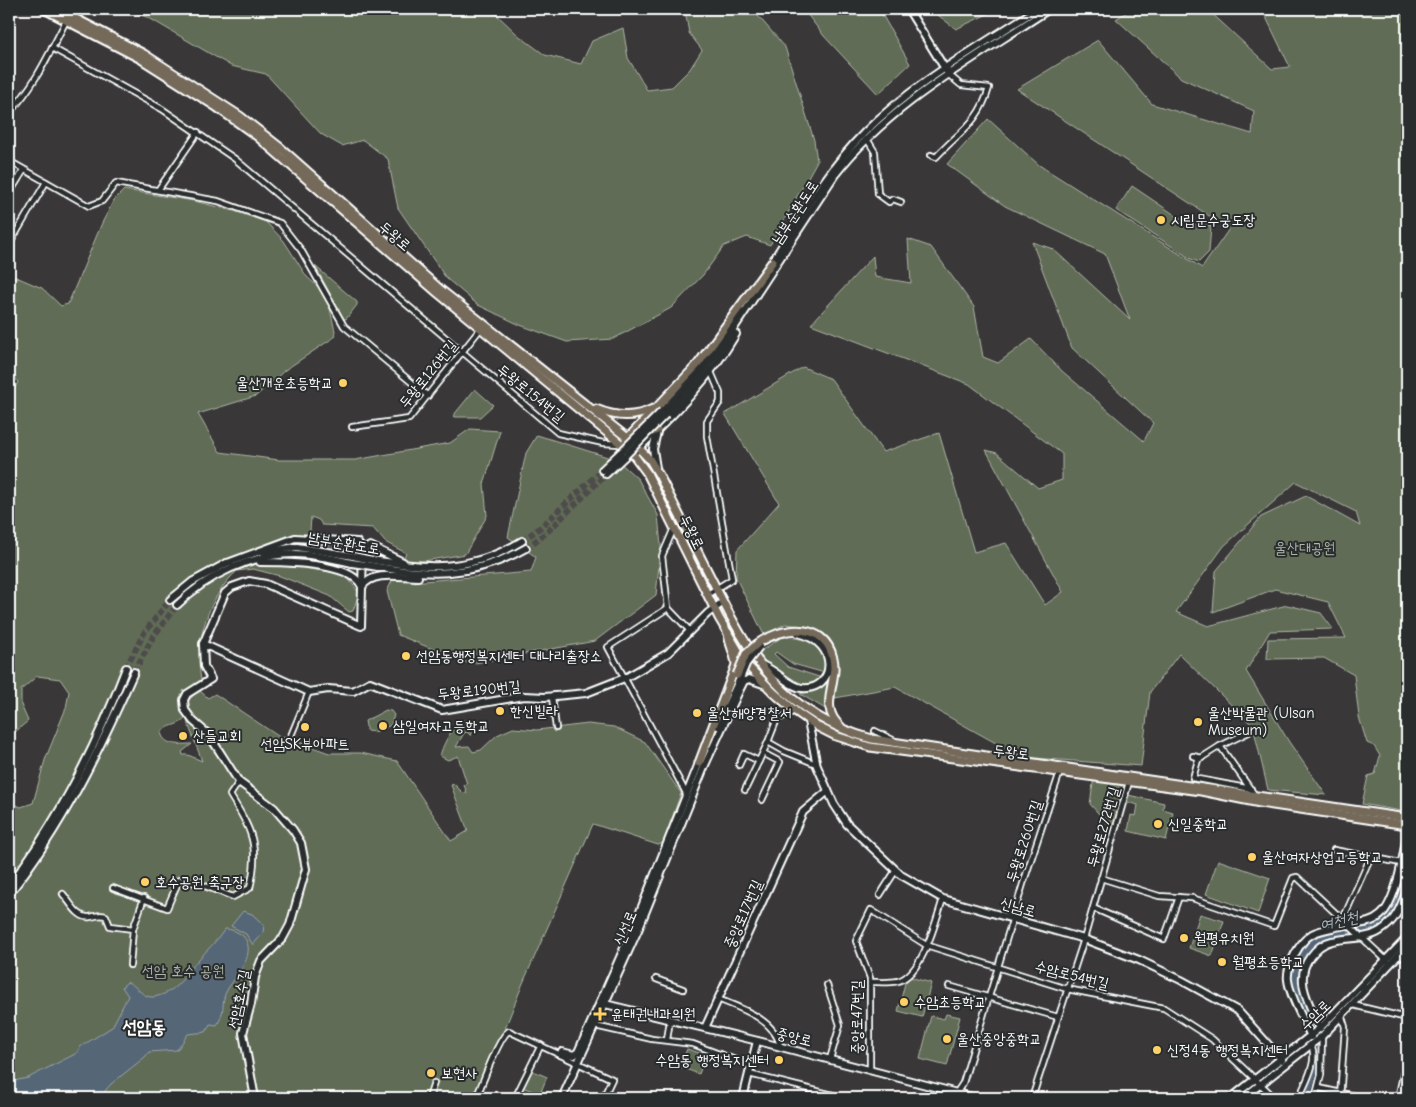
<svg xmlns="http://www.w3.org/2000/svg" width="1416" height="1107" viewBox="0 0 1416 1107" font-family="'Comic Neue','Poor Story',sans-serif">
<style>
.green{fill:#606c54;stroke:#b0b6aa}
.water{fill:#567;stroke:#99a3ad}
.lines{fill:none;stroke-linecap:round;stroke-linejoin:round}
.river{stroke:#567;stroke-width:7}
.secondary-tunnel{stroke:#4d4b4c;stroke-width:6;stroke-dasharray:6 3;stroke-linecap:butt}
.street-casing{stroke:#fff;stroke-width:8}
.secondary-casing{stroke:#fff;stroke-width:10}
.primary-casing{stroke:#fff;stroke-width:11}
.street{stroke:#2a2d2e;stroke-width:4.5}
.secondary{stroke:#2a2d2e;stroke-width:6}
.primary{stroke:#746a5a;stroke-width:7}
.secondary-bridge-casing{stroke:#fff;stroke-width:10;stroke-linecap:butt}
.primary-bridge-casing{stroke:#fff;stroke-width:11;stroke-linecap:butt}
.secondary-bridge{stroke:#2a2d2e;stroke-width:6}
.primary-bridge{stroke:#746a5a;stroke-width:7}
.poi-dot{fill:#ffd166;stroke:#2a2d2e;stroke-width:2}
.labels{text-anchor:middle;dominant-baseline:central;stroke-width:4;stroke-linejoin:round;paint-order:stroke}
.street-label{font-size:15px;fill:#fff;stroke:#2a2d2e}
.poi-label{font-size:15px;fill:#fff;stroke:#2a2d2e;text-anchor:start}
.park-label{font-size:15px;fill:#b0b6aa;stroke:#2a2d2e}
.water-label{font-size:16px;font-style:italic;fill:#b2bac2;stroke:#2a2d2e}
.quarter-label{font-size:18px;font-weight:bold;fill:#fff;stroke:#2a2d2e}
</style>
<rect width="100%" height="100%" fill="#393738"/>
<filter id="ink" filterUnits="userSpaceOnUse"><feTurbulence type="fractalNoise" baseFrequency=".02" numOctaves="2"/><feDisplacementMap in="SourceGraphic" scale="10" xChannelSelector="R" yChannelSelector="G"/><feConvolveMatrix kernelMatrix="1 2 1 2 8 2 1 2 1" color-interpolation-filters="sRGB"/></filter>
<g filter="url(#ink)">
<g class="green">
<path d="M126 9H497L495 13 518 35 545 55 581 64 592 41 623 28 628 58 647 90 672 87 690 69 702 50 689 33 685 11 687 9H752L785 47 814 140 817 161 770 245 747 237 724 246 703 275 671 308 613 339 567 342 520 325 478 305 446 278 398 208 388 159 363 140 342 146 321 134 266 74 231 66 149 18Z"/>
<path d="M803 9H879L910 64 878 94 824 36Z"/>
<path d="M930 9H998L956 29Z"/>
<path d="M1131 9H1207L1272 69 1290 67 1262 9H1407V812L1362 804 1368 776 1375 774 1380 756 1374 746 1367 743 1359 717 1354 675 1324 658 1267 659 1268 639 1346 638 1328 602 1275 589 1213 612 1216 571 1261 517 1306 496 1360 526 1356 512 1296 482 1224 546 1176 612 1208 626 1287 605 1321 613 1333 629 1270 631 1246 671 1289 742 1326 795 1268 790 1253 726 1179 654 1150 692 1141 766 1021 757 895 687 835 698 837 666 826 640 810 627 785 624 764 635 736 578 737 550 779 503 725 414 803 367 831 379 883 452 939 433 974 552 1006 543 1045 605 1063 592 986 450 997 453 1038 488 1062 480V454L969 384 811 324 873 256 875 277 911 283 908 239 931 247 974 307 983 357 998 363 1031 339 1062 371 1144 441 1153 423 1072 348 1032 242 1053 249 1130 320 1105 254 1005 206 947 164 988 119 1039 165 1202 268 1229 229 1017 89 1098 40 1152 104 1252 134 1254 111 1181 78 1116 19Z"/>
<path d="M1132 186 1178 217 1211 226 1209 252 1199 262 1191 259 1116 210Z"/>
<path d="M124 190 194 201 234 211 266 222 284 241 307 277 327 295 336 336 285 370 256 396 198 414 220 452 279 460H355L450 443 470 429 500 431 484 484 487 516 465 554 418 562 412 582 531 572 536 557 508 537 526 453 537 435 617 460 638 479 658 515 661 546 656 595 595 641 470 664 398 635 387 591 406 553 385 542 373 528 322 525 319 520 311 517 309 546 314 553 309 569 345 574 359 593 353 611 349 612 330 596 280 576 253 569 237 571C208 597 194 642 201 680L190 688 183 711 185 719C178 726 167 725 161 732 164 747 180 744 192 744L182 752 183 755H188L202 761 187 721V702L199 690 208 698 215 694 281 738 285 737 329 753H361L397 761 451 841 468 831 451 785 454 784 463 793H467L464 785 467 784 458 756 448 760 440 756C443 744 453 724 465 720L473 729 471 736 467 732 464 733 456 747 469 746 473 752 481 750 497 735 513 728 537 730 588 724 614 727 645 742 681 793 663 843 658 845 593 824 523 983 504 1031 472 1098H9V802L21 807 33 803 45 760 66 708 69 692 60 679 37 676 21 690V705L28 721 9 737V399L18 382 9 370V274L42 288 61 306 68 304 102 223 114 200Z"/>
<path d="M315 266 357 302V305L346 319H344Z"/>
<path d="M475 389 493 405 480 417H454L453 416Z"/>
<path d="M782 637C805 638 810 641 828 656L825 673 793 664 776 652 774 654 788 667 822 678C800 695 795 682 778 669 773 665 767 664 761 659L759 652Z"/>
<path d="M831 673 827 710 800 694C815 691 822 686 831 673Z"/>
<path d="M386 710 391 711 394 715 391 725 375 732 367 731 365 721Z"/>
<path d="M1094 777 1129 782 1114 831 1090 804Z"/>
<path d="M1128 795 1164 803 1163 809 1173 812 1166 840 1128 831 1131 815 1136 816 1138 805 1127 802Z"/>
<path d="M1218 860 1270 878 1258 913 1206 894Z"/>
<path d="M1200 914 1224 921 1212 956 1189 948Z"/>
<path d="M910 977 931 983 922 1017 898 1011 905 983Z"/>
<path d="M946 1014 960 1017 947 1066 920 1059 931 1016 944 1019Z"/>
<path d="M687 1049 706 1055 699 1074 680 1067Z"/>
<path d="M531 1070 547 1077 540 1094 522 1087Z"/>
</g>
<g class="water">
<path d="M243 911 252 914 264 925 263 933 253 945 246 934 231 926Z"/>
<path d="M225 929C231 929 238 932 243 936 259 954 234 977 226 992 221 1002 226 1011 217 1025L210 1024 206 1032 188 1034 177 1050 149 1052 145 1057 111 1084 99 1098H9V1082L28 1078 77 1053 80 1047 112 1027 128 996 122 987 127 982C137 985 142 998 153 997 175 994 185 976 197 961 207 950 217 941 225 929Z"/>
</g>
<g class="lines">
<g class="river">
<path d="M1311 1024C1306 1012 1298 999 1295 985 1291 962 1308 939 1331 935 1346 932 1366 933 1379 924 1393 913 1397 893 1403 877"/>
<path d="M1306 1098 1318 1056"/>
</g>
<g class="secondary-tunnel">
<path d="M522 541 541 527 602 470"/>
<path d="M526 548 546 533 606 474"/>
<path d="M126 668 144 633 170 600"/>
<path d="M134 672 153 637 177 605"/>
</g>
<g class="street-casing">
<g id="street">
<path d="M52 48 162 109 235 159 558 433 603 443 620 444"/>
<path d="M9 113C35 86 50 52 67 19"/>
<path d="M867 139 875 152 878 194 889 202 893 199 901 202"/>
<path d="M931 155 936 157C960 131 979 123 989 88L961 85 949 75"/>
<path d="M9 161 89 206 102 201 116 183 218 201 280 223 301 250 344 326 428 396"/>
<path d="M158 190 198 132"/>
<path d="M9 194 24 170"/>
<path d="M9 245 46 182"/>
<path d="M352 427 409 419 481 328"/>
<path d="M708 594 732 579 707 436V421L720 402V393L711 372"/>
<path d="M668 608 608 647 687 795"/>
<path d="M668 608 662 556 674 528"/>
<path d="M668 608 690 631"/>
<path d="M552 697 556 728"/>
<path d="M795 711 777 719 768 742 784 751 816 764"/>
<path d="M875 731 895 741"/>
<path d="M290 738 309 692"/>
<path d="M1220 746 1249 732"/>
<path d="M1193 756 1202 758"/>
<path d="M739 765 744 754 759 761"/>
<path d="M1251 789 1193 778 1198 760 1220 746 1254 794 1255 796"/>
<path d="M745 790 768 742"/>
<path d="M762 800 780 762 763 753"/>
<path d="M1334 850 1401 863"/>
<path d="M1101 878 1159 896 1192 898 1274 926 1293 878 1297 877 1387 961"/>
<path d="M113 888 167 908 179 880 197 883 233 897 250 888C260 845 252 831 230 795L239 782"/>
<path d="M63 894C70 902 78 919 90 917 97 916 99 914 106 916L110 926 133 929 130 965"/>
<path d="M880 895 896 870"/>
<path d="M1093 908 1164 939 1179 897"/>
<path d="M1343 919 1371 856"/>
<path d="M133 929 144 898"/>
<path d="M1399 956 1407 958"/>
<path d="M656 979 683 989"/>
<path d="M871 982C879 982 890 983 898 981 923 974 936 920 943 899"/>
<path d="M827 985 840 1025 830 1059"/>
<path d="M949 986 1058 1017"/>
<path d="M718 999C740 1008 775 1019 780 1046"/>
<path d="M1353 1005 1407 1018"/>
<path d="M595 1026 652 1039 693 1044 751 1066"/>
<path d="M667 1040 670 1020"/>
<path d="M870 1069V978L856 941 871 910 926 945 1067 989 1164 1008 1212 1039 1275 1098"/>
<path d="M749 1074 845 1098"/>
<path d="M1319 1088 1363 1098"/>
<path d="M744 1095 754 1098"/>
<path d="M429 1098 434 1083"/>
<path d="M476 1098C482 1085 499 1036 509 1031L612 1079 603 1098"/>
<path d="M515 1098 541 1045"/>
<path d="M953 1098 963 1083 1023 884 1060 772"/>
<path d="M1032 1098 1084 939 1129 782"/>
<path d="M1299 1098C1305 1084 1319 1060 1311 1046"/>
<path d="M1315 1098 1321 1075 1322 1036"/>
<path d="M1340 1098 1345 1027 1342 1017"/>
<path d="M1398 1098 1407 1058"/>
</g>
</g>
<g class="secondary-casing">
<g id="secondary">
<path d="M908 9 947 72"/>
<path d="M770 265C799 220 827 170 865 132 914 83 979 47 1037 9"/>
<path d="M662 411 699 371 740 311"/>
<path d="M666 414 694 384 719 351 834 176C890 103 974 59 1049 9"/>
<path d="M636 451C673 415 710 379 736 334"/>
<path d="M656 468 653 449 657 432"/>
<path d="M602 470 621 452"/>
<path d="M606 474 625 456"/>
<path d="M363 550 370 546 403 562"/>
<path d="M263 552 297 547 353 556"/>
<path d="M367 559C424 569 470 573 522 541"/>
<path d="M260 562C283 562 349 562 361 585"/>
<path d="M366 565C425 576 472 579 526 548"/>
<path d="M362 587C372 570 401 577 418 577"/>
<path d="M170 600 192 582 227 563"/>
<path d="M177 605C207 575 251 554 295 554 314 554 333 559 352 563"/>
<path d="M203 644 225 593 232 587 249 581 266 584 361 626 363 550 357 542 295 538 225 564"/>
<path d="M759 664C776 669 789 687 802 688 835 691 841 643 798 633"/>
<path d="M808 721 817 766 834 804 847 824 901 875 943 899 1084 939 1139 960 1181 980 1238 1011 1282 1060"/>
<path d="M718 726 741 676"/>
<path d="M9 886C60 819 96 747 126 668"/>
<path d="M9 894C63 826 99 751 134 672"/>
<path d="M605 1004 762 1042 976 1098"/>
<path d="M705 1028 803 812 828 791"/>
<path d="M1320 1028C1310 1005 1293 980 1310 957 1316 949 1322 943 1332 941 1347 937 1366 940 1380 931 1396 921 1401 906 1407 890"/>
<path d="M1311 1037C1304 1020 1290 997 1288 980 1286 966 1300 941 1312 934 1322 929 1334 928 1345 925 1358 923 1370 925 1381 915 1396 901 1403 857 1407 836"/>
<path d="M560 1054 562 1052 574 1055 578 1052 637 919 699 763"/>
<path d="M255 1098 243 1033 251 1004 255 977 261 961 283 938 290 925 306 869 301 843 293 830 274 808 239 782 209 735 193 721 185 710 184 700 187 694 211 679 204 666 203 644 309 692 328 689 353 691 370 682 442 710 524 696 545 697 586 693 627 677 668 653 708 613 722 603"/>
<path d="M562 1098 638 930 705 765 739 691 744 681 749 679 766 685"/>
<path d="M743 1098 757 1041"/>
<path d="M1231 1098 1320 1028 1407 938"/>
<path d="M1243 1098 1322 1036 1407 946"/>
</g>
</g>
<g class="primary-casing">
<g id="primary">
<path d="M44 9 141 59 215 106 258 137 438 293 633 454 647 473 719 618 746 664 773 692 795 711 818 727 836 736 870 747 1201 791 1260 803 1407 825"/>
<path d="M57 9 144 54 240 116 281 148 441 290 634 443 650 460 659 475C677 510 694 545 712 580 750 657 783 715 872 739L1407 818"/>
<path d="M596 409C615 417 635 418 653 409"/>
<path d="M644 429 650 433 657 430"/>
<path d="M626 440 698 364 773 261"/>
<path d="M757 644C781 627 824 620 833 658 839 682 817 707 841 727"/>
<path d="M699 763 736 665C735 653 729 645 728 633"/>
</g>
</g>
<use href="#street" class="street"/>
<use href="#secondary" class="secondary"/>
<use href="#primary" class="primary"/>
<g class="secondary-bridge-casing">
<g id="secondary-bridge">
<path d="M621 452 662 411"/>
<path d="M625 456 666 414"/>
<path d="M353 556 367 559"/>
<path d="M352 563 366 565"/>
<path d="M741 676 746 664 759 647"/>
</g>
</g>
<g class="primary-bridge-casing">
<path id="primary-bridge" d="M737 675 746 654 757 644"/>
</g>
<use href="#secondary-bridge" class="secondary-bridge"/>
<use href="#primary-bridge" class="primary-bridge"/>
</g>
</g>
<g class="poi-dot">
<circle cx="1161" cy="220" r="5"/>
<circle cx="343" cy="383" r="5"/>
<circle cx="406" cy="656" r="5"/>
<circle cx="500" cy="711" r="5"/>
<circle cx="697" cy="713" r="5"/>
<circle cx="1198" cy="722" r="5"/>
<circle cx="383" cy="726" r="5"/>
<circle cx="305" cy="727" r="5"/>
<circle cx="183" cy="736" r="5"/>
<circle cx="1158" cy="824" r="5"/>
<circle cx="1252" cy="857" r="5"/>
<circle cx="145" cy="882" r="5"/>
<circle cx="1184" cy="938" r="5"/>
<circle cx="1222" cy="962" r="5"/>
<circle cx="904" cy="1002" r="5"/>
<path d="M597.5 1006.5h5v5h5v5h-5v5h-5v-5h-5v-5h5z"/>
<circle cx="947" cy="1039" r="5"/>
<circle cx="1157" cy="1050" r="5"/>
<circle cx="779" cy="1060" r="5"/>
<circle cx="431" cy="1073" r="5"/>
</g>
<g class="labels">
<g class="street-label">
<text transform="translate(795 212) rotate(-57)">남부순환도로</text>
<text transform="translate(395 236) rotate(41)">두왕로</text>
<text transform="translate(428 374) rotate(-51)">두왕로126번길</text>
<text transform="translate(531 393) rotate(39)">두왕로154번길</text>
<text transform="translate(692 532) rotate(64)">두왕로</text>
<text transform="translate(344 543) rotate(10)">남부순환도로</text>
<text transform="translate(479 690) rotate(-6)">두왕로190번길</text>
<text transform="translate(1011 752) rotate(7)">두왕로</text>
<text transform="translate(1103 827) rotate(-74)">두왕로272번길</text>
<text transform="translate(1024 841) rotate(-72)">두왕로260번길</text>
<text transform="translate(1018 907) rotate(16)">신남로</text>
<text transform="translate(743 914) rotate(-66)">중앙로17번길</text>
<text transform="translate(625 928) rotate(-67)">신선로</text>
<text transform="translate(1072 975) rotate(14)">수암로54번길</text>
<text transform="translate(239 999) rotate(-79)">선암호수길</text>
<text transform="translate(1315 1015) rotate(-44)">수암로</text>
<text transform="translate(857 1017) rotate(-90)">중앙로47번길</text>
<text transform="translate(794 1037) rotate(14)">중앙로</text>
</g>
<g class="poi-label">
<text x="1171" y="220">시립문수궁도장</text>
<text x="333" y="383" text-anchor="end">울산개운초등학교</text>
<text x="416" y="656">선암동행정복지센터 대나리출장소</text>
<text x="510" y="711">한신빌라</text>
<text x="707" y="713">울산해양경찰서</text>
<text x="1208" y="713">울산박물관 (Ulsan<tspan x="1208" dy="17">Museum)</tspan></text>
<text x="393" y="726">삼일여자고등학교</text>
<text x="193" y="736">산들교회</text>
<text x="305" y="744" text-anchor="middle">선암SK뷰아파트</text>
<text x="1168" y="824">신일중학교</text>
<text x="1262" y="857">울산여자상업고등학교</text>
<text x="155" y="882">호수공원 축구장</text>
<text x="1194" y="938">월평유치원</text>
<text x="1232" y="962">월평초등학교</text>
<text x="914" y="1002">수암초등학교</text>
<text x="611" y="1014">윤태권내과의원</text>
<text x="957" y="1039">울산중앙중학교</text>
<text x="1167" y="1050">신정4동 행정복지센터</text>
<text x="769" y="1060" text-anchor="end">수암동 행정복지센터</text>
<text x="441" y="1073">보현사</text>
</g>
<g class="park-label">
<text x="1305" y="548">울산대공원</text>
<text x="183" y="971">선암 호수 공원</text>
</g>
<g class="water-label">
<text transform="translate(1339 921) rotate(-13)">여천천</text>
</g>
<g class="quarter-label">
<text x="144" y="1027">선암동</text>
</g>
</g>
<rect width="1416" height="1107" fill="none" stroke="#2a2d2e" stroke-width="30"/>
<rect x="15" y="15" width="1386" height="1077" fill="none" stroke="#fff" stroke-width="2" filter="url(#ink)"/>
</svg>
